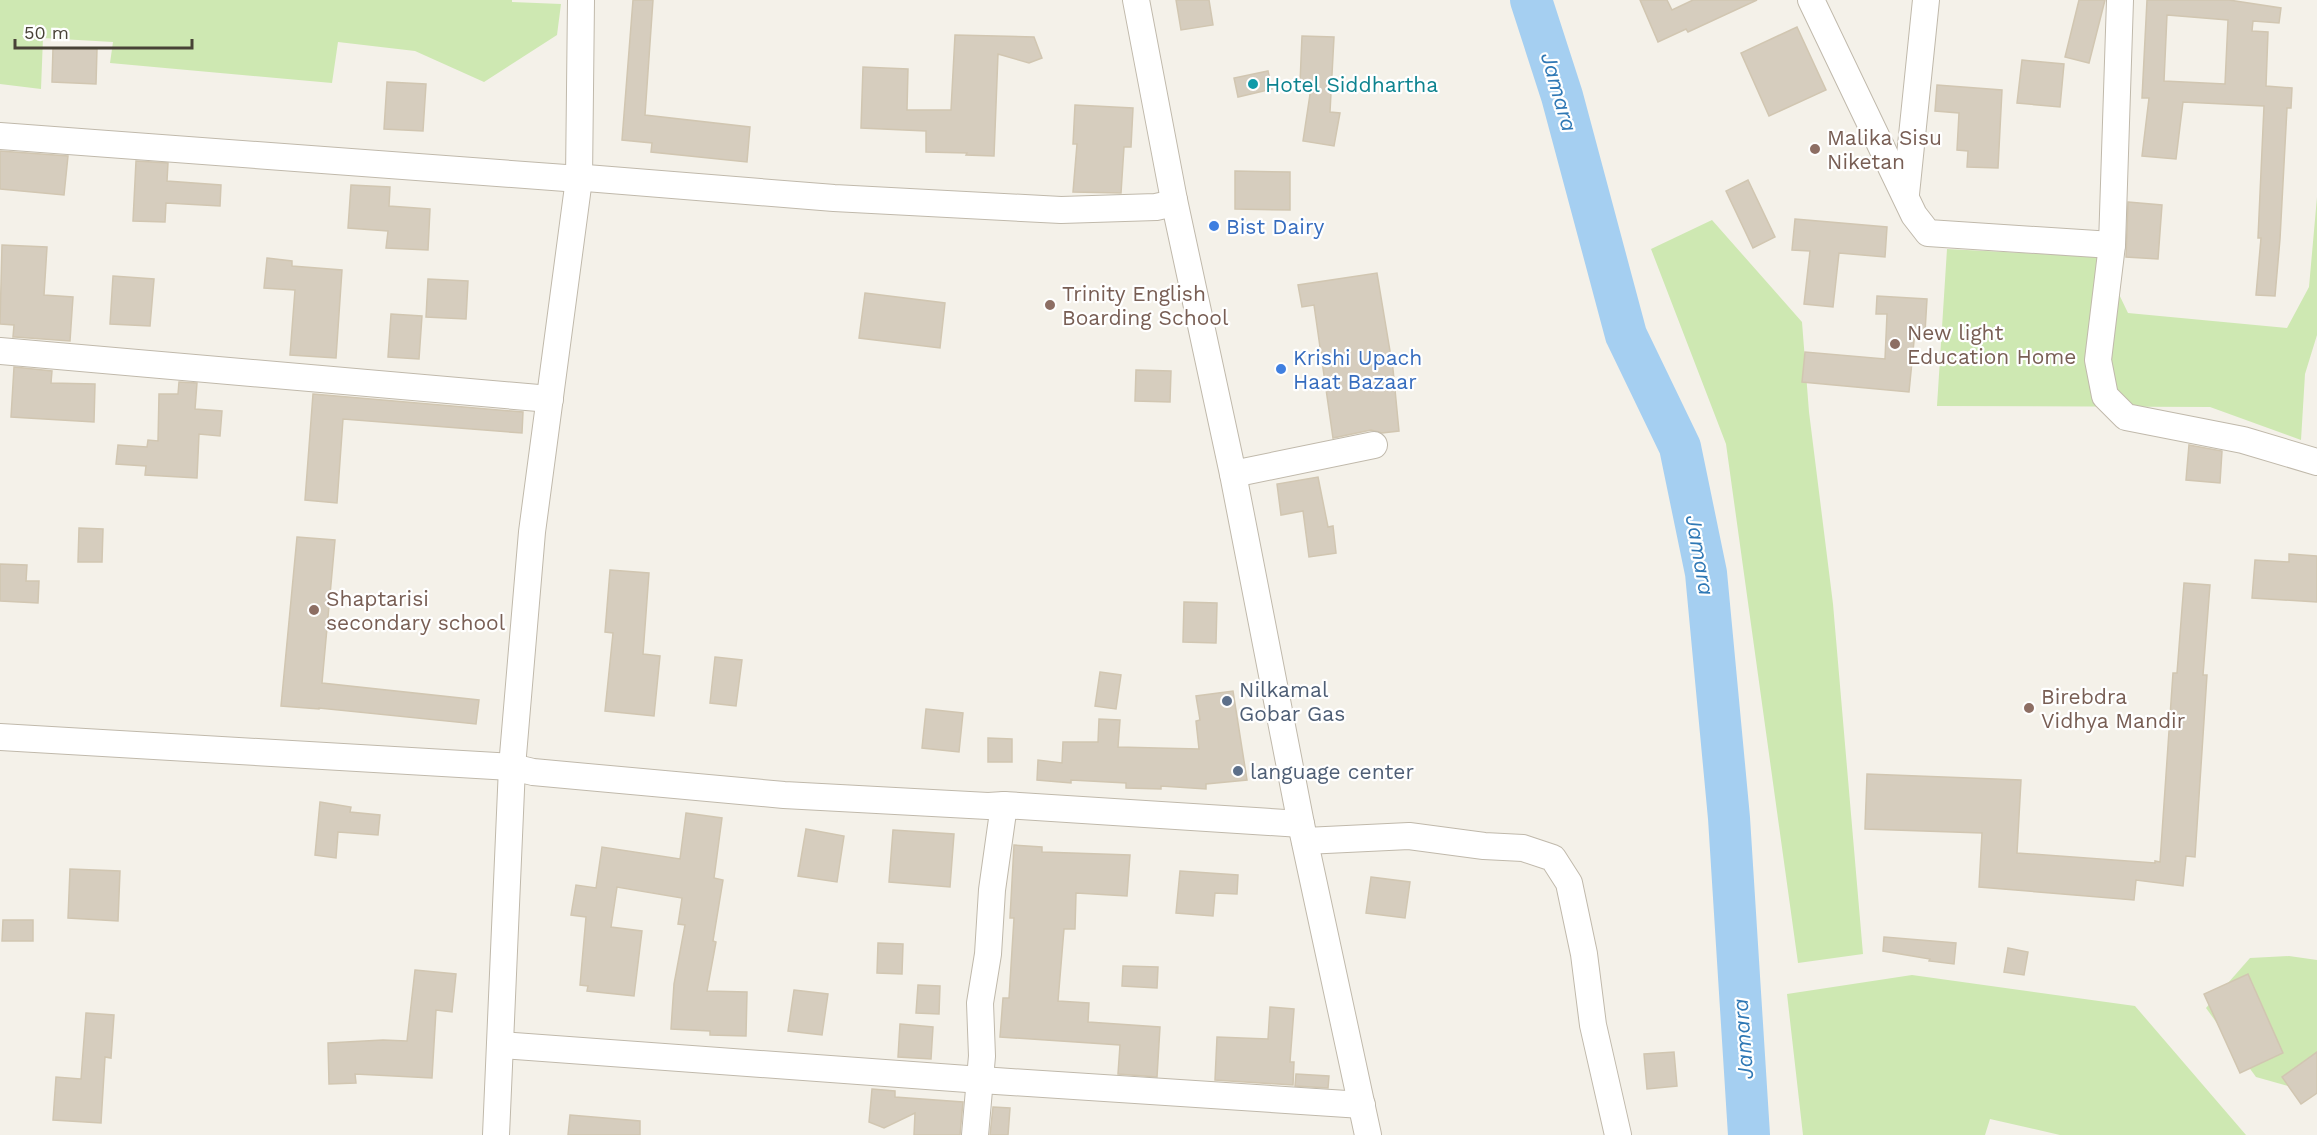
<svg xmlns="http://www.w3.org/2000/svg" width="2317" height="1135" viewBox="0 0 2317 1135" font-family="'Work Sans',sans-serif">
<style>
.green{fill:#cee8b2}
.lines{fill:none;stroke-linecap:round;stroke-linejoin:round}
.river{stroke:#a5cff1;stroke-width:42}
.building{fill:#d6cdbe;stroke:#d1c6b1;stroke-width:1.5;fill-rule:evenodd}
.street-casing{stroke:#c0b9ab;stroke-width:28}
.street{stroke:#fff;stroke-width:26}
.culture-dot{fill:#0f9aa8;stroke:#fff;stroke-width:2}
.education-dot{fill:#8d6e63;stroke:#fff;stroke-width:2}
.shop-dot{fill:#3f7fe0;stroke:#fff;stroke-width:2}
.service-dot{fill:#5c6f8a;stroke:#fff;stroke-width:2}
.labels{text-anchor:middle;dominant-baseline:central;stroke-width:4.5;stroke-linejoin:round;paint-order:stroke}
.culture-label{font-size:21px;fill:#0d838f;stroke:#fff;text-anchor:start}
.education-label{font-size:21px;fill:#785e54;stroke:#fff;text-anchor:start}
.shop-label{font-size:21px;fill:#366cbe;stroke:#fff;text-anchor:start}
.service-label{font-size:21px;fill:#4e5e75;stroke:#fff;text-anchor:start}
.water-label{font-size:22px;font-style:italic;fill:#2f78b5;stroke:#fff}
</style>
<rect width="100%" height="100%" fill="#f4f1e9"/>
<g class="green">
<path d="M0 0H512V2L561 4 557 35 484 82 415 51 338 42 332 83 110 63 113 42 43 38 41 89 0 84Z"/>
<path d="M2317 197V335L2305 374 2301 440 2210 407 1937 406 1947 249 2101 257 2128 313 2287 328 2309 287Z"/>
<path d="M1712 220 1802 322 1809 412 1833 604 1863 954 1798 963 1726 444 1651 249Z"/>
<path d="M2289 956 2317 960V1094L2256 1077 2206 1008 2250 958Z"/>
<path d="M1912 975 2135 1006 2246 1135H2060L1990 1119 1985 1135H1803L1787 994Z"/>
</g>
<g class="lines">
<path class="river" d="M1531 0 1562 96 1626 335 1680 447 1706 573 1729 818 1749 1135"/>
</g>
<g class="building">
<path d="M633 0H653L645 115 750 127 747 162 651 152 652 143 622 140Z"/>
<path d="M1176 0H1209L1213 25 1181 30Z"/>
<path d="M1640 0H1667L1672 10 1693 0H1757L1688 32 1686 29 1658 42Z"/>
<path d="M2079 0H2105L2089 63 2065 57Z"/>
<path d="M2147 0H2229L2281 8 2279 23 2253 21 2252 31 2268 32 2266 86 2292 88 2291 108H2287L2280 239 2275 296 2256 295 2261 238H2258L2264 106 2183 102 2176 159 2142 156 2149 98H2142ZM2167 15 2228 20 2225 84 2164 81Z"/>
<path d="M1797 27 1826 90 1769 116 1741 53Z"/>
<path d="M955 35 1034 37 1042 58 1029 63 998 54 994 156 966 155 967 153 926 152V131L861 128 863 67 908 69 907 110H951Z"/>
<path d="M1302 36 1334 37 1330 112 1340 113 1334 146 1303 141 1312 81 1300 83Z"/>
<path d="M53 48 97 49 96 84 52 82Z"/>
<path d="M2022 60 2064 64 2060 107 2017 103Z"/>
<path d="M1268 71 1272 89 1238 97 1234 78Z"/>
<path d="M387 82 426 84 423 131 384 129Z"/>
<path d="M1937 85 2002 90 1998 168 1967 167 1968 151 1957 150 1959 113 1935 111Z"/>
<path d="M1075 105 1133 108 1131 147H1124L1121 193 1073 192 1077 144H1073Z"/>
<path d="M0 151 68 156 64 195 0 189Z"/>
<path d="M136 161 168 163 167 181 221 185 220 206 166 203 165 222 133 221Z"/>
<path d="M1235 171 1290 172V210L1235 209Z"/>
<path d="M1748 180 1775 237 1753 248 1726 191Z"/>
<path d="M351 185 390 187 389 206 430 209 428 250 386 248 388 231 348 228Z"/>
<path d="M2128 202 2162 205 2158 259 2126 257Z"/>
<path d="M1795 219 1887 227 1885 257 1839 253 1833 307 1804 304 1810 251 1792 250Z"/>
<path d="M2 245 47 247 44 295 73 297 70 341 15 337H13L14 325 0 324Z"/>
<path d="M267 258 292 261V266L342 270 336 358 290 355 295 290 264 288Z"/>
<path d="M1377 273 1393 369 1399 431 1382 433 1371 430 1333 438 1314 305 1302 307 1298 285Z"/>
<path d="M113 276 154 279 150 326 110 324Z"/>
<path d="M428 279 468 281 466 319 426 317Z"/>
<path d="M865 293 945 303 940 348 859 338Z"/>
<path d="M1877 296 1927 299 1925 332 1915 331 1909 392 1802 382 1805 352 1885 359 1887 314H1876Z"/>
<path d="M391 314 422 316 419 359 388 357Z"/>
<path d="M14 367 52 371 51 383 95 384 94 422 11 417Z"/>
<path d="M1136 370 1171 371 1170 402 1135 401Z"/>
<path d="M179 382 197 383 195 409 222 411 220 436 199 434 197 478 145 475 146 466 116 464 118 445 147 447 148 440 158 441 159 394H178Z"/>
<path d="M313 394 523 412 522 433 343 419 337 503 305 500Z"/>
<path d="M2189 445 2222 451 2220 483 2186 480Z"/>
<path d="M1318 477 1328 527 1333 526 1336 553 1309 557 1303 511 1281 515 1277 484Z"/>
<path d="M79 528 103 529 102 562H78Z"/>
<path d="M297 537 335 540 322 683 479 700 476 724 319 708V709L281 706Z"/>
<path d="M2289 554 2317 556V602L2252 598 2255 560 2289 562Z"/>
<path d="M0 564 27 565 26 581H39L38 603 0 601Z"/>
<path d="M610 570 649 573 643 654 660 656 654 716 605 711 613 633 605 632Z"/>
<path d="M2184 583 2210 585 2203 675H2207L2195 857 2186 856 2183 886 2136 880 2134 900 1979 887 1982 833 1865 829 1867 774 2021 780 2017 853 2155 863V861L2160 862 2173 673H2177Z"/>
<path d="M1184 602 1217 603 1216 643 1183 642Z"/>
<path d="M715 657 742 660 736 706 710 703Z"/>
<path d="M1100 672 1121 675 1116 709 1095 706Z"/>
<path d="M1233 691 1247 780 1206 784V789L1161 786V789L1126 788V783L1071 780V783L1037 780 1038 760 1062 763 1063 742H1098L1099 719 1120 720 1118 747 1199 749 1196 721 1200 720 1196 696Z"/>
<path d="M926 709 963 713 959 752 922 748Z"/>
<path d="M988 738 1012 739V762H988Z"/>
<path d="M320 802 351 807 350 812 380 815 378 835 338 832 336 858 315 855Z"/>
<path d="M686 813 722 818 714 878 723 880 713 941 716 942 707 991 747 992 746 1036 710 1035V1031L671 1029 674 984 685 925 678 924 682 898 617 887 611 927 642 931 634 996 587 991 588 986 580 985 586 917 571 915 576 885 596 888 602 847 680 859Z"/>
<path d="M806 829 844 836 837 882 798 876Z"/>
<path d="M893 830 954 834 950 887 889 882Z"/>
<path d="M1014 845 1042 847V852L1130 855 1127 896 1076 893 1075 929H1064L1058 1001 1089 1003 1088 1022 1160 1027 1157 1077 1118 1074 1120 1045 1000 1037 1003 998H1009L1014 918H1010Z"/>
<path d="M70 869 120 871 118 921 68 918Z"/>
<path d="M1180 871 1238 875 1237 894 1215 893 1213 916 1176 913Z"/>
<path d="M1371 877 1410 882 1405 918 1366 913Z"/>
<path d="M3 920H33V941H2Z"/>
<path d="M1884 937 1956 943 1954 964 1929 961 1930 959 1883 951Z"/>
<path d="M878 943 903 944 902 974 877 973Z"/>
<path d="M2008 948 2028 952 2024 975 2004 972Z"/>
<path d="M1123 966 1158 967 1157 988 1122 986Z"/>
<path d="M415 970 456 974 452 1012 436 1010 432 1078 355 1074 356 1083 329 1084 328 1043 383 1040 407 1041Z"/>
<path d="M2248 974 2283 1053 2240 1073 2204 994Z"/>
<path d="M918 985 940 986 939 1014 916 1013Z"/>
<path d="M794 990 828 994 822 1035 788 1031Z"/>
<path d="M1270 1007 1294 1009 1290 1062H1294L1293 1085 1215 1080 1217 1037 1268 1039Z"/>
<path d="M86 1013 114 1015 111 1058 105 1057 101 1123 53 1120 56 1077 81 1079Z"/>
<path d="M900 1024 933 1027 931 1059 898 1057Z"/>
<path d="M1674 1052 1677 1086 1647 1089 1644 1054Z"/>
<path d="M2317 1052V1093L2301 1104 2282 1077Z"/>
<path d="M1296 1074 1329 1076 1328 1088 1295 1086Z"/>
<path d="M872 1089 895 1091V1097L963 1102 960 1135H914L915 1113 884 1128 869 1122Z"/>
<path d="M993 1107 1010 1108 1008 1135H990Z"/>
<path d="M570 1115 640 1121V1135H568Z"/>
</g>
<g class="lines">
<g class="street-casing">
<g id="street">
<path d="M1136 0 1174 200 1233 474 1301 824 1368 1135"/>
<path d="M1811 0 1914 215 1928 233 2112 245"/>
<path d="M2120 0 2112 245 2098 360 2105 396 2126 417 2243 440 2317 462"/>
<path d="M0 136 579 179 586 178 834 198 1061 210 1156 207 1165 205 1174 200"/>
<path d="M1906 194 1926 0"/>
<path d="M0 351 550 399"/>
<path d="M1233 474 1374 445"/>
<path d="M0 737 512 767 533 772 784 795 988 806 1004 805 1301 824"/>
<path d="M1305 841 1409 836 1484 846 1523 848 1553 858 1569 883 1584 954 1593 1025 1618 1135"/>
<path d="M500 1045 981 1080 1362 1105"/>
<path d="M496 1135 512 767 532 532 579 179 581 0"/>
<path d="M975 1135 982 1056 980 1003 988 954 992 890 1004 805"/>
</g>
</g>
<use href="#street" class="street"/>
</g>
<circle class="culture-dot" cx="1253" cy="84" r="6"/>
<g class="education-dot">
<circle cx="1815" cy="149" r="6"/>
<circle cx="1050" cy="305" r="6"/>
<circle cx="1895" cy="344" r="6"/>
<circle cx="314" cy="610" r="6"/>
<circle cx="2029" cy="708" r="6"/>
</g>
<g class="shop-dot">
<circle cx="1214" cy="226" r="6"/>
<circle cx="1281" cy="369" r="6"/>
</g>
<g class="service-dot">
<circle cx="1227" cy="701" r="6"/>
<circle cx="1238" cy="771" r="6"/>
</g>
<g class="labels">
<g class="culture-label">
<text x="1265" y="84">Hotel Siddhartha</text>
</g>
<g class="education-label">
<text x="1827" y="137">Malika Sisu<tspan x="1827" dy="24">Niketan</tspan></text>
<text x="1062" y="293">Trinity English<tspan x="1062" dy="24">Boarding School</tspan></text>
<text x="1907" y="332">New light<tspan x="1907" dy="24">Education Home</tspan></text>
<text x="326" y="598">Shaptarisi<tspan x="326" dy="24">secondary school</tspan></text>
<text x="2041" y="696">Birebdra<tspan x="2041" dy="24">Vidhya Mandir</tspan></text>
</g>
<g class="shop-label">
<text x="1226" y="226">Bist Dairy</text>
<text x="1293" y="357">Krishi Upach<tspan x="1293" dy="24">Haat Bazaar</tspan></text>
</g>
<g class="service-label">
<text x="1239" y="689">Nilkamal<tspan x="1239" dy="24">Gobar Gas</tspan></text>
<text x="1250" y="771">language center</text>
</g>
<g class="water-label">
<text transform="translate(1559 92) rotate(74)">Jamara</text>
<text transform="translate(1700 555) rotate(80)">Jamara</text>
<text transform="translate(1743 1039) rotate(-94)">Jamara</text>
</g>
</g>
<path d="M15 39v9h177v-9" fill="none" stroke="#484237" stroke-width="3"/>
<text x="24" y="39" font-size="18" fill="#484237" stroke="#ffffff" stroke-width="4.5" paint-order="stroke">50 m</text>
</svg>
